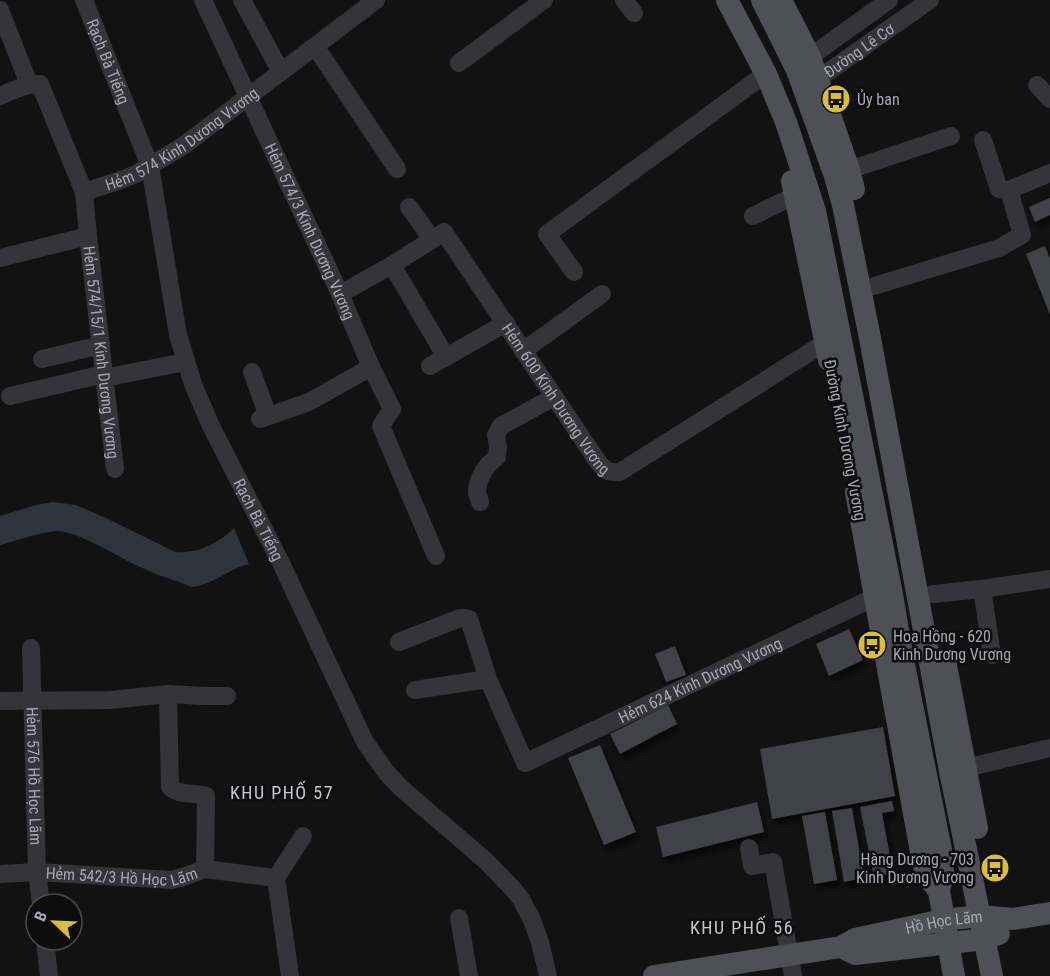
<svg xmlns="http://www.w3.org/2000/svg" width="1050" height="976" viewBox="0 0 1050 976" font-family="'Roboto Condensed',sans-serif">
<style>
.water{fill:#2f343c}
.building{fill:#414246;filter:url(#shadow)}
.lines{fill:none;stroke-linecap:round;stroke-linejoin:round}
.minor{stroke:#353539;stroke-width:18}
.major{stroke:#4f5056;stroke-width:22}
.labels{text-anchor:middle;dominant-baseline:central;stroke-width:5;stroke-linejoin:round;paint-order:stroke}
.street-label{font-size:16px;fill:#a5a7b2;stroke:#0d0d0e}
.poi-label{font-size:16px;fill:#a5a7b2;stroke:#0d0d0e;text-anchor:start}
.neighbourhood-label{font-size:18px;letter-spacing:1.5px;fill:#c5c6ce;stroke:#0d0d0e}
</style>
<defs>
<filter id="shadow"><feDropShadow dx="3.5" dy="6" stdDeviation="3" flood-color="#0009"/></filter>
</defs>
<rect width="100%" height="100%" fill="#121213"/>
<path class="water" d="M53 502 76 505 106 518 175 552C197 554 218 544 234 528L249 564C228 569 213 585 192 587 175 580 156 575 140 567 120 558 79 532 59 531 43 531 16 541 0 545V516L36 505Z"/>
<g class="building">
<path d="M1050 198V215L1035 222 1029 207Z"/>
<path d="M1045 246 1050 259V315L1026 254Z"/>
<path d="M849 629 863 660 829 676 816 644Z"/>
<path d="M675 646 686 675 666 682 655 654Z"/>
<path d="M668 705 677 724 620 754 610 734Z"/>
<path d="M883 727 895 796 772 819 760 749Z"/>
<path d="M600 745 636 832 604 845 568 758Z"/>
<path d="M892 801 894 811 882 813 893 873 874 877 860 807Z"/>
<path d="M757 802 764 832 663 857 656 827Z"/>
<path d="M852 808 864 878 844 882 832 811Z"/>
<path d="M825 812 837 880 814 884 802 816Z"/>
</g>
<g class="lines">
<g class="minor">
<path id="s1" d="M84 0 150 166 178 335 193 384 211 426 281 563 365 742 386 772 401 788 486 861 514 890 521 899 532 920 540 942 548 976"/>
<path id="s2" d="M203 0 340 294 371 367 392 409 381 426 436 556"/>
<path d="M242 0 281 72"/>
<path d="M624 0 634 13"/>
<path d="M0 10 29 84"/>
<path d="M315 46 397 169"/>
<path d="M810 57 889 0"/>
<path d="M459 63 544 0"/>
<path id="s3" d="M818 79 930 0"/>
<path d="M1037 85 1050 99"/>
<path d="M0 96C14 90 25 84 40 84L84 192 88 236 0 258"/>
<path d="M983 140 999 189 1009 190"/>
<path d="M849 170 951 136"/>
<path id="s4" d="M84 192 121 180 136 174 183 146 376 0"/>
<path d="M409 207 432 239"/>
<path d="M753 216 796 195"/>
<path id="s5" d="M88 236 115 469"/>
<path d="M392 265 446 357"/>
<path d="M574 272 547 234 757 80"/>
<path d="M874 286 999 248 1022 235 1009 190 1050 173"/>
<path id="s6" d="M340 294 392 265 444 232 596 459C604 470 607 473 620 472L826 342"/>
<path d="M523 351 602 294"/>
<path d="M42 359 101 345"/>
<path d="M430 366 506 323"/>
<path d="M252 372 268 416"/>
<path d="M104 378 185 362"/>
<path d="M10 396 104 374"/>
<path d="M260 419 309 402 371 367"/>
<path d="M480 502C479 498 477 495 477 492 477 478 487 464 497 457L498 446 496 435 501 426 554 397"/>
<path d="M982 589 992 655"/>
<path d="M933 594 982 589 1050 579"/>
<path id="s7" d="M399 642 460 618H465L469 619 488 679 525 763 875 597"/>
<path id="s8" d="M31 648 37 872 41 904"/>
<path d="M415 690 488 679"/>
<path d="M168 694 170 787C179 796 195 792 206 796L205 869"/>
<path d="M0 701 110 700 168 694 203 696H227"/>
<path d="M966 768 1050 748"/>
<path d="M749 848 752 866 773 862 793 976"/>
<path id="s9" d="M0 874 37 872 172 880 186 876 205 869 276 878"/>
<path d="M459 918 469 976"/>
<path d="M45 940 49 976"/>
<path d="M290 976 276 878 303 836"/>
</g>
<g class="major">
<path d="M727 0 766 74 786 122 815 211 891 589 905 670 941 850 943 872 939 891 954 976"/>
<path d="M762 0 797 70 835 176 843 205 869 333 950 771 992 976"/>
<path d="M781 0 810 57 849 170 854 189"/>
<path d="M792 181 829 360"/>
<path d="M856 492 923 863 927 876 939 891"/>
<path d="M945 660 977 828"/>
<path d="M841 947 855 954 985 939 999 934"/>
<path id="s10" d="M654 976 841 947 855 939 943 920 980 916 1013 919 1050 913"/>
</g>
</g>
<defs>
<g id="bus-disc" transform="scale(1.5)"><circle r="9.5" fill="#dbbc41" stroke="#0d0d0e"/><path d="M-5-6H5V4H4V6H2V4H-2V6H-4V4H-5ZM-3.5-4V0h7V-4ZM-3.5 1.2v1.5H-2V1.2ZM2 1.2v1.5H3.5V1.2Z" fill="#111"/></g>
</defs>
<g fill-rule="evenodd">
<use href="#bus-disc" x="836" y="99"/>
<use href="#bus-disc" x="872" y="645"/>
<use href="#bus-disc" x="995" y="868"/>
</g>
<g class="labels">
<g class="street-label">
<text stroke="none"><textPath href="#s3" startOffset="50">Đường Lê Cơ</textPath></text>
<text stroke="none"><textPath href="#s1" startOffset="66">Rạch Bà Tiếng</textPath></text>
<text stroke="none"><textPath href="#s4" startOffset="112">Hẻm 574 Kinh Dương Vương</textPath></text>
<text stroke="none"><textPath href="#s2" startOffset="255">Hẻm 574/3 Kinh Dương Vương</textPath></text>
<text stroke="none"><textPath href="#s5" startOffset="117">Hẻm 574/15/1 Kinh Dương Vương</textPath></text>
<text stroke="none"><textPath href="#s6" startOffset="322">Hẻm 600 Kinh Dương Vương</textPath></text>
<text transform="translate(845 440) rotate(79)">Đường Kinh Dương Vương</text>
<text stroke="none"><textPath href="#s1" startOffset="552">Rạch Bà Tiếng</textPath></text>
<text stroke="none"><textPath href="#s7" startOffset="423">Hẻm 624 Kinh Dương Vương</textPath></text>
<text stroke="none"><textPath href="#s8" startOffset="128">Hẻm 576 Hồ Học Lãm</textPath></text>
<text stroke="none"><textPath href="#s9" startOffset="122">Hẻm 542/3 Hồ Học Lãm</textPath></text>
<text stroke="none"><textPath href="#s10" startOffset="296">Hồ Học Lãm</textPath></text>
</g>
<g class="poi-label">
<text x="857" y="99">Ủy ban</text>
<text x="893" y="636">Hoa Hồng - 620<tspan x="893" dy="18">Kinh Dương Vương</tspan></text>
<text x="974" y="859" text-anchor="end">Hàng Dương - 703<tspan x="974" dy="18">Kinh Dương Vương</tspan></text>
</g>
<g class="neighbourhood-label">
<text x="282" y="792">KHU PHỐ 57</text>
<text x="742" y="927">KHU PHỐ 56</text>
</g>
</g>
<g transform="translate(54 922) rotate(293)"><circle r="28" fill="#0d0d0e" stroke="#4a4b50" stroke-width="1.5"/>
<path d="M0-4.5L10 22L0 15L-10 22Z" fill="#dbbc41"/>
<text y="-9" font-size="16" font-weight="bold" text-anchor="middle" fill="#a5a7b2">B</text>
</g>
</svg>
